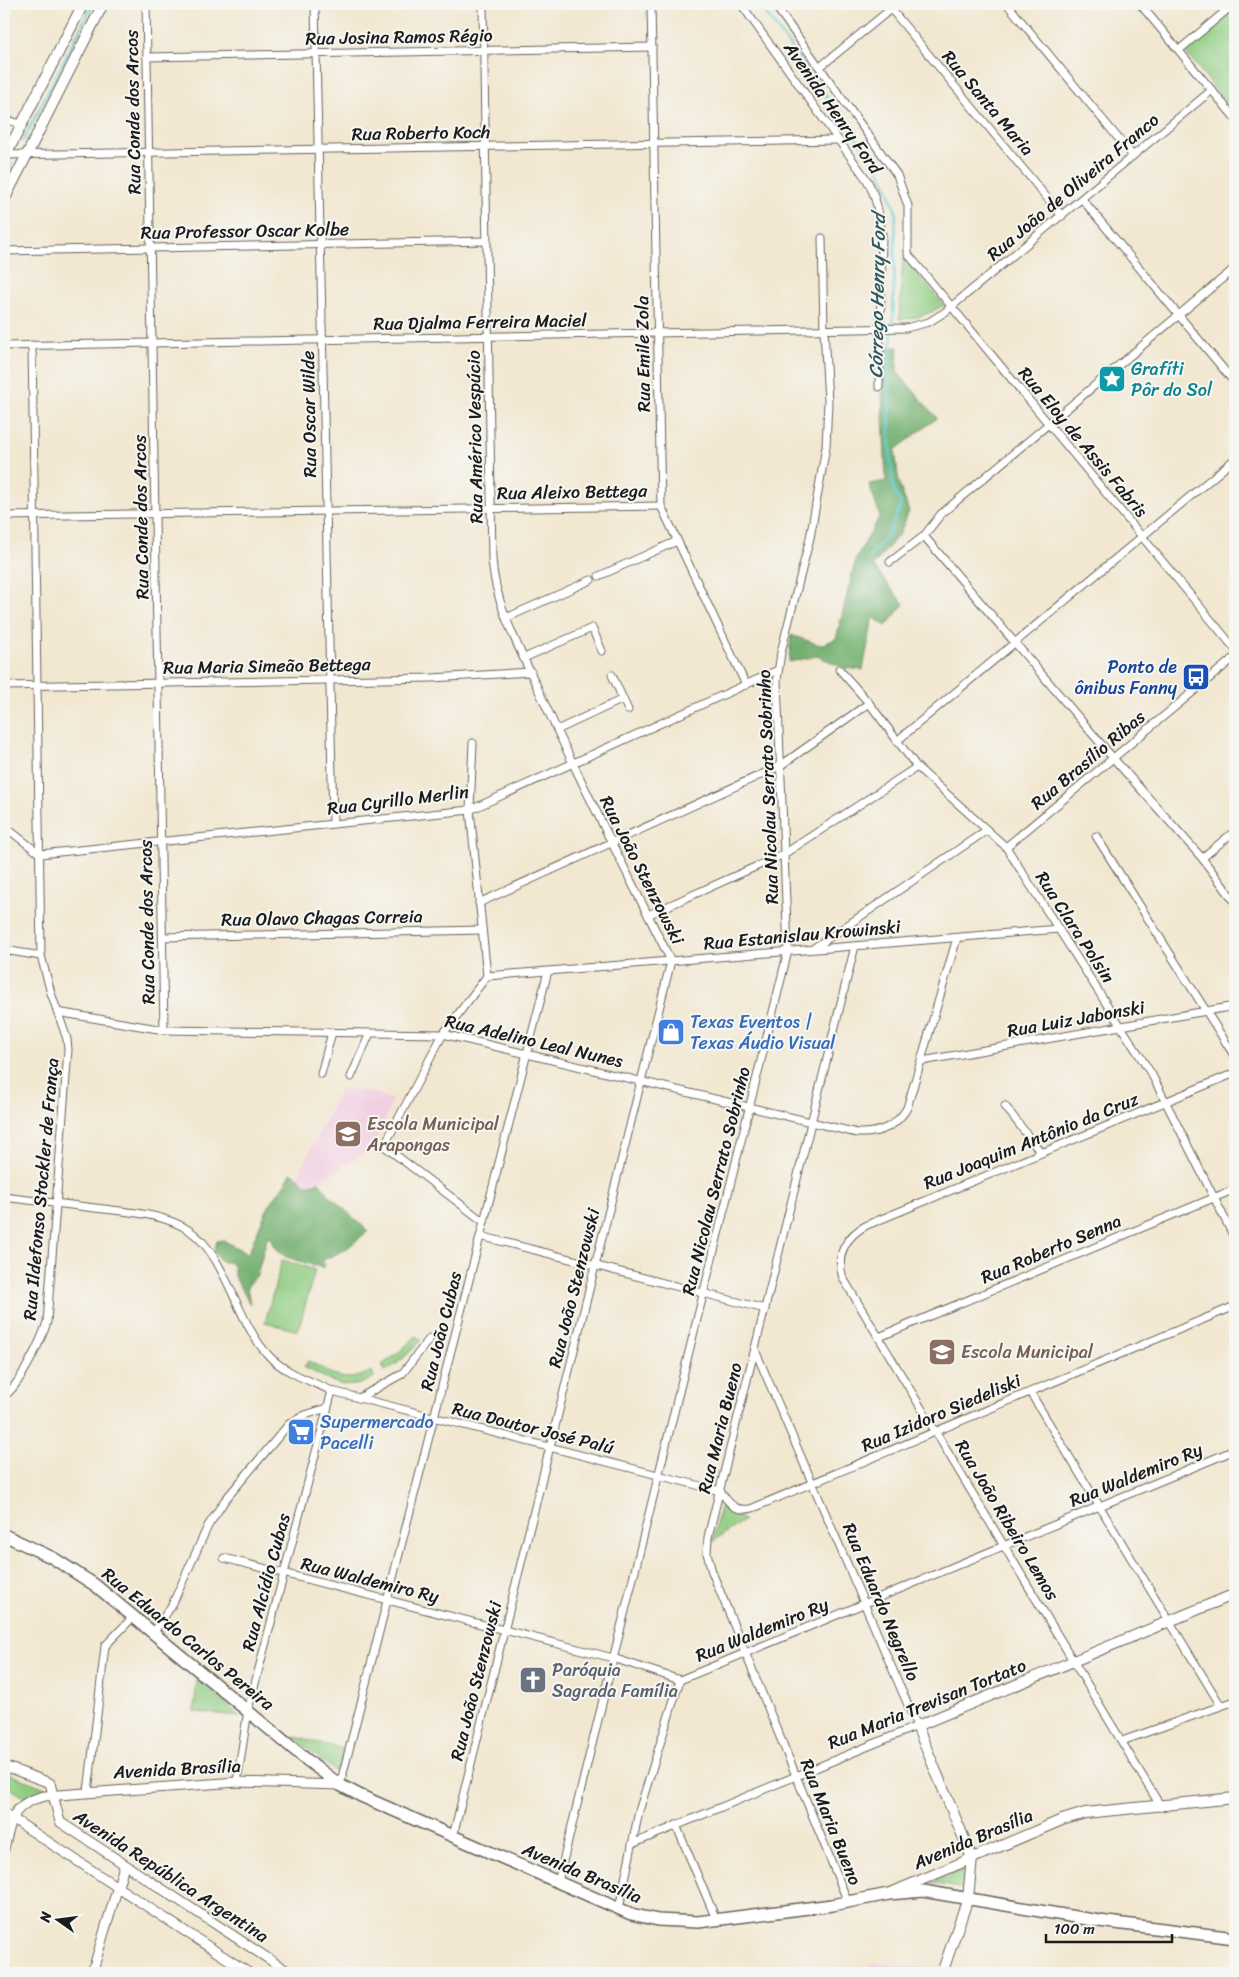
<svg xmlns="http://www.w3.org/2000/svg" width="1239" height="1977" viewBox="0 0 1239 1977" font-family="Sriracha,sans-serif">
<style>
.built{fill:#f2cfe2}
.green{fill:#8fcc81;stroke:#56744e}
.forest{fill:#73b06f;stroke:#486646}
.lines{fill:none;stroke-linecap:round;stroke-linejoin:round}
.stream{stroke:#5dc8d6;stroke-width:2.5}
.minor-casing{stroke:#67635b;stroke-width:9}
.tertiary-casing{stroke:#67635b;stroke-width:11}
.secondary-casing{stroke:#67635b;stroke-width:12}
.primary-casing{stroke:#67635b;stroke-width:14}
.minor{stroke:#fff;stroke-width:7}
.tertiary{stroke:#fff;stroke-width:9}
.secondary{stroke:#fff;stroke-width:10}
.primary{stroke:#fff;stroke-width:11}
.labels{text-anchor:middle;dominant-baseline:central;stroke-width:4;stroke-linejoin:round;paint-order:stroke}
.street-label{font-size:18px;fill:#1c1c1c;stroke:#f6f6f2}
.culture-label{font-size:18px;fill:#0d838f;stroke:#f6f6f2;text-anchor:start}
.transit-label{font-size:18px;fill:#164399;stroke:#f6f6f2;text-anchor:end}
.shop-label{font-size:18px;fill:#366cbe;stroke:#f6f6f2;text-anchor:start}
.education-label{font-size:18px;fill:#785e54;stroke:#f6f6f2;text-anchor:start}
.worship-label{font-size:18px;fill:#5b616d;stroke:#f6f6f2;text-anchor:start}
.water-label{font-size:19px;font-style:italic;fill:#33585d;stroke:#f6f6f2}
</style>
<rect width="100%" height="100%" fill="#f6f6f2"/>
<filter id="ink" filterUnits="userSpaceOnUse"><feTurbulence type="fractalNoise" baseFrequency=".02" numOctaves="2"/><feDisplacementMap in="SourceGraphic" scale="10" xChannelSelector="R" yChannelSelector="G"/><feConvolveMatrix kernelMatrix="1 2 1 2 8 2 1 2 1" color-interpolation-filters="sRGB"/></filter>
<filter id="wash" filterUnits="userSpaceOnUse"><feTurbulence type="fractalNoise" baseFrequency=".0096" numOctaves="4" result="noise"/><feDisplacementMap in="SourceGraphic" scale="20" xChannelSelector="R" yChannelSelector="G"/><feGaussianBlur stdDeviation="1.12" result="paint"/><feColorMatrix in="noise" values="0 0 0 0 0 0 0 0 0 0 0 0 0 0 0 0 0 1.4 0 .05"/><feComposite in="paint" operator="in"/></filter>
<g filter="url(#wash)">
<rect width="100%" height="100%" fill="#f2e7d0"/>
<g class="built">
<path d="M341 1089 377 1093 393 1100 374 1146 319 1182 305 1185 297 1176Z"/>
<path d="M871 1963 932 1969 930 1973H867Z"/>
</g>
<g class="green">
<path d="M1235 7V113L1184 50Z"/>
<path d="M903 257 944 305C929 314 916 319 899 319Z"/>
<path d="M282 1260 315 1270 298 1331 265 1322Z"/>
<path d="M416 1336 421 1340C410 1352 400 1363 385 1371L382 1365 397 1354Z"/>
<path d="M308 1361C335 1374 342 1386 372 1371L374 1377C347 1395 330 1380 304 1367Z"/>
<path d="M720 1507 744 1520 712 1542Z"/>
<path d="M197 1679 240 1716 194 1712Z"/>
<path d="M292 1736 343 1749 337 1773Z"/>
<path d="M4 1772 48 1789 25 1798 4 1784Z"/>
<path d="M966 1868 964 1889 931 1883Z"/>
</g>
<g class="forest">
<path d="M898 347 897 372 937 418 895 450 899 484 909 511 900 533 873 566 904 604 886 626 873 617 863 670 845 668 817 656 789 662 791 635 820 645 836 639 856 558 880 516 869 484 886 481 882 393 884 348Z"/>
<path d="M291 1173 296 1175 305 1185 319 1182 329 1195 368 1231 345 1250 323 1260V1268L286 1257 277 1249 268 1235 257 1275 247 1287 250 1304 234 1276V1267L229 1262H222L214 1252 217 1241 223 1240 248 1254C254 1239 260 1224 267 1210 274 1196 285 1186 291 1173Z"/>
</g>
<g class="lines">
<g class="stream">
<path d="M759 4 877 166 886 183 896 212 893 319 889 371 890 447 893 488 901 504 890 531 869 557"/>
<path d="M23 141 93 4"/>
<path d="M4 179 11 164"/>
</g>
</g>
</g>
<g filter="url(#ink)">
<g class="lines">
<g class="minor-casing">
<g id="minor">
<path d="M146 4 164 1030"/>
<path d="M315 4 333 824"/>
<path d="M651 4 661 506 746 685"/>
<path d="M741 4 867 180C877 198 879 215 882 235L879 387"/>
<path d="M774 4 897 175 908 206V254L1235 649"/>
<path d="M1007 4 1133 156"/>
<path d="M1140 4 1235 118"/>
<path d="M891 9 1062 216"/>
<path d="M1179 50 1234 4"/>
<path d="M147 57 652 47"/>
<path d="M820 67 897 4"/>
<path d="M4 119 21 124"/>
<path d="M4 155 838 140"/>
<path d="M1082 199 1235 383"/>
<path d="M4 251 487 241"/>
<path d="M4 346 906 328 929 322 945 312 1212 90"/>
<path d="M4 516 661 506"/>
<path d="M924 536 1113 758 1202 858 1235 902"/>
<path d="M890 562 924 536 941 514 1235 268"/>
<path d="M599 576 677 541"/>
<path d="M506 618 591 580"/>
<path d="M524 658 592 628 602 651"/>
<path d="M839 669 869 703 917 767 1006 847 1152 1075 1235 1239"/>
<path d="M612 675 628 710"/>
<path d="M4 686 432 678 531 672"/>
<path d="M557 730 623 699"/>
<path d="M897 741 1235 459"/>
<path d="M473 743 470 810 487 976 443 1034 384 1146 484 1222"/>
<path d="M4 826 40 854 470 810 778 670"/>
<path d="M1096 836 1235 1057"/>
<path d="M1006 847 1235 657"/>
<path d="M1202 858 1235 831"/>
<path d="M479 903 780 766 869 703"/>
<path d="M648 915 784 854 917 767"/>
<path d="M163 937 482 930"/>
<path d="M814 948 987 830"/>
<path d="M4 950 41 956"/>
<path d="M487 976 1059 929"/>
<path d="M57 1012 164 1030 443 1034 857 1133C878 1134 896 1127 907 1108L957 938"/>
<path d="M922 1061 1235 1006"/>
<path d="M321 1074 332 1032"/>
<path d="M351 1077 370 1033"/>
<path d="M1005 1106 1041 1153"/>
<path d="M4 1197C34 1201 64 1204 95 1208 126 1212 164 1213 190 1231 226 1255 237 1323 269 1356 285 1373 311 1381 332 1391L720 1491C730 1504 735 1513 753 1508L1235 1306"/>
<path d="M480 1236 765 1309"/>
<path d="M879 1337 1235 1189"/>
<path d="M1030 1392 1221 1706"/>
<path d="M4 1396C19 1387 42 1339 47 1322L68 1050 67 1039 51 993 41 956 32 345"/>
<path d="M359 1398 402 1374 430 1338"/>
<path d="M224 1558 613 1658 680 1680 1235 1450"/>
<path d="M154 1632 172 1605 208 1526 225 1500 289 1424 305 1415 327 1408"/>
<path d="M1122 1741 1235 1701"/>
<path d="M237 1782 248 1710 332 1391"/>
<path d="M340 1785 548 971"/>
<path d="M88 1792 105 1646 134 1616"/>
<path d="M1161 1807 843 1278C835 1255 846 1236 867 1225L1235 1073"/>
<path d="M676 1825 716 1919"/>
<path d="M453 1836 671 961C626 871 580 782 539 691 520 649 495 606 492 559L483 4"/>
<path d="M632 1844 917 1726 755 1350"/>
<path d="M558 1882 788 951 777 681 781 652 810 538 826 447 828 401 824 330 822 238"/>
<path d="M848 1902 712 1572 707 1553 708 1537 855 946"/>
<path d="M619 1909 639 1811 680 1680"/>
</g>
</g>
<g class="tertiary-casing">
<g id="tertiary">
<path d="M4 1766 50 1783 60 1822 290 1973"/>
<path d="M4 1813 249 1973"/>
<path d="M4 1849C11 1820 12 1803 45 1796L237 1782 340 1785"/>
<path d="M92 1973 124 1866"/>
</g>
</g>
<g class="secondary-casing">
<g id="secondary">
<path d="M4 159 83 4"/>
<path d="M4 200 103 4"/>
<path d="M893 1892 1062 1820 1085 1813 1235 1798"/>
<path d="M942 1973 968 1898 972 1858 917 1726 1235 1594"/>
</g>
</g>
<g class="primary-casing">
<path id="primary" d="M4 1535 53 1558 95 1585 307 1760 340 1785 361 1796 631 1914 658 1920 698 1922 832 1905 889 1894 923 1891 1099 1921 1235 1938"/>
</g>
<use href="#minor" class="minor"/>
<use href="#tertiary" class="tertiary"/>
<use href="#secondary" class="secondary"/>
<use href="#primary" class="primary"/>
</g>
</g>
<defs>
<g id="sight-square" transform="scale(1.4375)"><rect x="-9" y="-9" width="18" height="18" rx="4" fill="#0f9aa8" stroke="#f6f6f2"/><path d="M0-6L1.8-2.2L6-1.7L2.9 1.2L3.7 5.4L0 3.3L-3.7 5.4L-2.9 1.2L-6-1.7L-1.8-2.2Z" fill="#fff"/></g>
<g id="bus-square" transform="scale(1.4375)"><rect x="-9" y="-9" width="18" height="18" rx="4" fill="#1a4fb4" stroke="#f6f6f2"/><path d="M-5-6H5V4H4V6H2V4H-2V6H-4V4H-5ZM-3.5-4V0h7V-4ZM-3.5 1.2v1.5H-2V1.2ZM2 1.2v1.5H3.5V1.2Z" fill="#fff"/></g>
<g id="shop-square" transform="scale(1.4375)"><rect x="-9" y="-9" width="18" height="18" rx="4" fill="#3f7fe0" stroke="#f6f6f2"/><path d="M-5-2.5h2.3a2.7 3.5 0 0 1 5.4 0H5L5.5 6h-11ZM-1.5-2.5h3a1.5 2.3 0 0 0-3 0Z" fill="#fff"/></g>
<g id="school-square" transform="scale(1.4375)"><rect x="-9" y="-9" width="18" height="18" rx="4" fill="#8d6e63" stroke="#f6f6f2"/><path d="M0-5L7-2L0 1L-7-2ZM-4 1L0 2.5L4 1V4Q0 6-4 4Z" fill="#fff"/></g>
<g id="supermarket-square" transform="scale(1.4375)"><rect x="-9" y="-9" width="18" height="18" rx="4" fill="#3f7fe0" stroke="#f6f6f2"/><path d="M-6-5.5h2.5l.6 2H6L4.5 2H-2.5L-4.4-4H-6ZM-1.5 3.2a1.3 1.3 0 1 0 .1 0ZM3 3.2a1.3 1.3 0 1 0 .1 0Z" fill="#fff"/></g>
<g id="church-square" transform="scale(1.4375)"><rect x="-9" y="-9" width="18" height="18" rx="4" fill="#6b7280" stroke="#f6f6f2"/><path d="M-1.2-6h2.4v3.5h3.3v2.4h-3.3V6h-2.4V-.1h-3.3v-2.4h3.3Z" fill="#fff"/></g>
</defs>
<g fill-rule="evenodd">
<use href="#sight-square" x="1112" y="379"/>
<use href="#bus-square" x="1196" y="677"/>
<use href="#shop-square" x="671" y="1032"/>
<use href="#school-square" x="348" y="1134"/>
<use href="#school-square" x="942" y="1352"/>
<use href="#supermarket-square" x="301" y="1432"/>
<use href="#church-square" x="533" y="1680"/>
</g>
<g class="labels">
<g class="street-label">
<text transform="translate(399 37) rotate(-1)">Rua Josina Ramos Régio</text>
<text transform="translate(988 103) rotate(50)">Rua Santa Maria</text>
<text transform="translate(833 108) rotate(55)">Avenida Henry Ford</text>
<text transform="translate(133 112) rotate(-91)">Rua Conde dos Arcos</text>
<text transform="translate(421 133) rotate(-1)">Rua Roberto Koch</text>
<text transform="translate(1073 187) rotate(-40)">Rua João de Oliveira Franco</text>
<text transform="translate(245 231) rotate(-1)">Rua Professor Oscar Kolbe</text>
<text transform="translate(480 322) rotate(-1)">Rua Djalma Ferreira Maciel</text>
<text transform="translate(643 354) rotate(-91)">Rua Emile Zola</text>
<text transform="translate(309 414) rotate(-91)">Rua Oscar Wilde</text>
<text transform="translate(475 437) rotate(-91)">Rua Américo Vespúcio</text>
<text transform="translate(1083 442) rotate(50)">Rua Eloy de Assis Fabris</text>
<text transform="translate(572 492) rotate(-1)">Rua Aleixo Bettega</text>
<text transform="translate(141 517) rotate(-91)">Rua Conde dos Arcos</text>
<text transform="translate(267 666) rotate(-1)">Rua Maria Simeão Bettega</text>
<text transform="translate(1088 760) rotate(-40)">Rua Brasílio Ribas</text>
<text transform="translate(768 787) rotate(-92)">Rua Nicolau Serrato Sobrinho</text>
<text transform="translate(398 800) rotate(-7)">Rua Cyrillo Merlin</text>
<text transform="translate(642 870) rotate(63)">Rua João Stenzowski</text>
<text transform="translate(322 918) rotate(-1)">Rua Olavo Chagas Correia</text>
<text transform="translate(147 922) rotate(-91)">Rua Conde dos Arcos</text>
<text transform="translate(1075 927) rotate(57)">Rua Clara Polsin</text>
<text transform="translate(802 935) rotate(-5)">Rua Estanislau Krowinski</text>
<text transform="translate(1076 1019) rotate(-10)">Rua Luiz Jabonski</text>
<text transform="translate(534 1041) rotate(13)">Rua Adelino Leal Nunes</text>
<text transform="translate(1031 1141) rotate(-22)">Rua Joaquim Antônio da Cruz</text>
<text transform="translate(716 1181) rotate(-76)">Rua Nicolau Serrato Sobrinho</text>
<text transform="translate(41 1189) rotate(-85)">Rua Ildefonso Stockler de França</text>
<text transform="translate(1051 1249) rotate(-23)">Rua Roberto Senna</text>
<text transform="translate(574 1288) rotate(-76)">Rua João Stenzowski</text>
<text transform="translate(441 1331) rotate(-76)">Rua João Cubas</text>
<text transform="translate(941 1413) rotate(-23)">Rua Izidoro Siedeliski</text>
<text transform="translate(533 1428) rotate(14)">Rua Doutor José Palú</text>
<text transform="translate(720 1428) rotate(-76)">Rua Maria Bueno</text>
<text transform="translate(1136 1475) rotate(-22)">Rua Waldemiro Ry</text>
<text transform="translate(1007 1520) rotate(59)">Rua João Ribeiro Lemos</text>
<text transform="translate(370 1580) rotate(14)">Rua Waldemiro Ry</text>
<text transform="translate(266 1582) rotate(-75)">Rua Alcídio Cubas</text>
<text transform="translate(881 1602) rotate(67)">Rua Eduardo Negrello</text>
<text transform="translate(762 1630) rotate(-22)">Rua Waldemiro Ry</text>
<text transform="translate(188 1639) rotate(39)">Rua Eduardo Carlos Pereira</text>
<text transform="translate(476 1681) rotate(-76)">Rua João Stenzowski</text>
<text transform="translate(927 1704) rotate(-22)">Rua Maria Trevisan Tortato</text>
<text transform="translate(177 1769) rotate(-3)">Avenida Brasília</text>
<text transform="translate(831 1822) rotate(68)">Rua Maria Bueno</text>
<text transform="translate(973 1839) rotate(-23)">Avenida Brasília</text>
<text transform="translate(582 1873) rotate(23)">Avenida Brasília</text>
<text transform="translate(171 1876) rotate(33)">Avenida República Argentina</text>
</g>
<g class="culture-label">
<text x="1131" y="369">Grafíti<tspan x="1131" dy="21">Pôr do Sol</tspan></text>
</g>
<g class="transit-label">
<text x="1177" y="667">Ponto de<tspan x="1177" dy="21">ônibus Fanny</tspan></text>
</g>
<g class="shop-label">
<text x="690" y="1022">Texas Eventos |<tspan x="690" dy="21">Texas Áudio Visual</tspan></text>
<text x="320" y="1422">Supermercado<tspan x="320" dy="21">Pacelli</tspan></text>
</g>
<g class="education-label">
<text x="367" y="1124">Escola Municipal<tspan x="367" dy="21">Arapongas</tspan></text>
<text x="961" y="1352">Escola Municipal</text>
</g>
<g class="worship-label">
<text x="552" y="1670">Paróquia<tspan x="552" dy="21">Sagrada Família</tspan></text>
</g>
<g class="water-label">
<text transform="translate(877 296) rotate(-89)">Córrego Henry Ford</text>
</g>
</g>
<rect width="1239" height="1977" fill="none" stroke="#f6f6f2" stroke-width="20"/>
<g transform="translate(58 1920) rotate(284)" stroke="#f6f6f2" stroke-width="4" paint-order="stroke">
<path d="M0-4L9 19L0 12L-9 19Z" fill="#1c1c1c"/>
<text y="-8" font-size="14" font-weight="bold" text-anchor="middle" fill="#1c1c1c">N</text>
</g>
<path d="M1046 1934v8h126v-8" fill="none" stroke="#1c1c1c" stroke-width="2.5"/>
<text x="1054" y="1934" font-size="15" fill="#1c1c1c" stroke="#f6f6f2" stroke-width="4" paint-order="stroke">100 m</text>
</svg>
